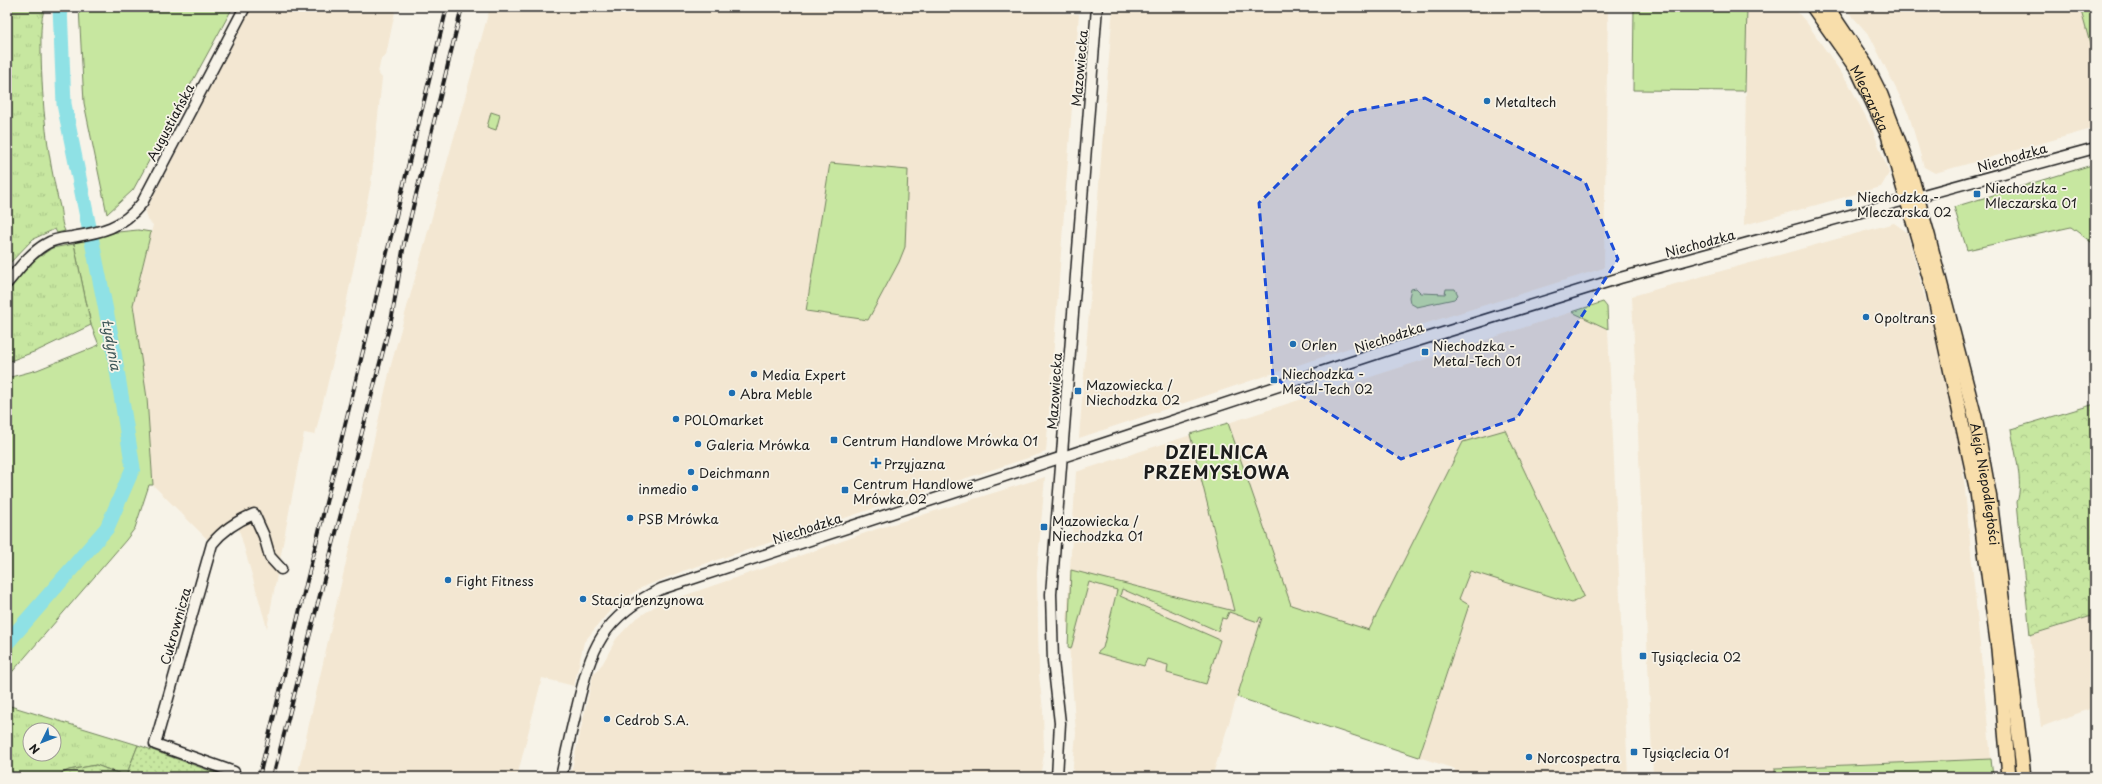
<svg xmlns="http://www.w3.org/2000/svg" width="2102" height="784" viewBox="0 0 2102 784" font-family="'Playpen Sans',sans-serif">
<style>
.built{fill:#f3e7d2}
.grass{fill:#c7e7a0;stroke:#72825e}
.forest{fill:url(#forest-crowns);stroke:#72825e}
.park{fill:url(#park-tufts);stroke:#72825e;fill-rule:evenodd}
.garden{fill:url(#garden-dots);stroke:#72825e}
.lines{fill:none;stroke-linecap:round;stroke-linejoin:round}
.river{stroke:#8fe1e5;stroke-width:15}
.minor-casing{stroke:#1c1c1c;stroke-width:13}
.major-casing{stroke:#1c1c1c;stroke-width:16}
.minor{stroke:#f7f3e8;stroke-width:10}
.major{stroke:#f8deab;stroke-width:13}
.rail-casing{stroke:#1c1c1c;stroke-width:4}
.rail{stroke:#f7f3e8;stroke-width:2.5;stroke-dasharray:8;stroke-linecap:butt}
.marked{fill:#1d4ed8;fill-opacity:0.2;stroke:#1d4ed8;stroke-width:3;stroke-dasharray:8 5;stroke-linejoin:round}
.poi-dot{fill:#1f6fb2;stroke:#f7f3e8;stroke-width:1.5}
.labels{text-anchor:middle;dominant-baseline:central;stroke-width:3.5;stroke-linejoin:round;paint-order:stroke}
.street-label{font-size:13px;fill:#1c1c1c;stroke:#f7f3e8}
.poi-label{font-size:13px;fill:#1c1c1c;stroke:#f7f3e8;text-anchor:start}
.water-label{font-size:14px;font-style:italic;fill:#3e5758;stroke:#f7f3e8}
.district-label{font-size:17px;font-weight:bold;letter-spacing:1px;fill:#1c1c1c;stroke:#f7f3e8}
</style>
<defs>
<pattern id="forest-crowns" width="20" height="18" patternUnits="userSpaceOnUse"><rect width="20" height="18" fill="#c7e7a0"/><path d="M2 6a3 3 0 1 1 6 0M12 15a3 3 0 1 1 6 0" fill="none" stroke="#aac689"/></pattern>
<pattern id="park-tufts" width="24" height="20" patternUnits="userSpaceOnUse"><rect width="24" height="20" fill="#c7e7a0"/><path d="M3 7l-1-3M5 7V3M7 7l1-3M15 17l-1-3M17 17v-4M19 17l1-3" fill="none" stroke="#aac689"/></pattern>
<pattern id="garden-dots" width="8" height="8" patternUnits="userSpaceOnUse"><rect width="8" height="8" fill="#c7e7a0"/><path d="M2 2h.1M6 6h.1" fill="none" stroke="#aac689" stroke-width="1.8" stroke-linecap="round"/></pattern>
</defs>
<rect width="100%" height="100%" fill="#f7f3e8"/>
<filter id="ink" filterUnits="userSpaceOnUse"><feTurbulence type="fractalNoise" baseFrequency=".025" numOctaves="2"/><feDisplacementMap in="SourceGraphic" scale="8" xChannelSelector="R" yChannelSelector="G"/><feConvolveMatrix kernelMatrix="1 2 1 2 8 2 1 2 1" color-interpolation-filters="sRGB"/></filter>
<g filter="url(#ink)">
<g class="built">
<path d="M252 7H396L386 55 381 59 378 73 382 78 371 183 340 333 315 435 304 433 267 628 238 526 208 540 153 485 147 399 133 305 153 225 147 219 145 212Z"/>
<path d="M490 7H971L1079 14 1046 452 683 571 641 588 618 603 607 614 584 642 574 686 542 678 517 777H297L391 365Z"/>
<path d="M1113 7H1608L1604 268 1385 336 1079 438Z"/>
<path d="M1747 7H1793L1807 23 1849 84 1874 133 1889 173 1881 187 1744 225Z"/>
<path d="M1844 7H2095V128L1935 173 1924 167 1909 115 1870 36Z"/>
<path d="M1894 223 1907 232 1941 356 1961 449 1991 759 1775 768V777H1653L1632 296Z"/>
<path d="M1572 312 1608 329 1628 777H1453L1455 769 1237 697 1212 777H1072L1076 733 1067 618 1076 472Z"/>
<path d="M1045 477 1037 573 1039 675 1043 710 1044 754 1040 777H570L593 675 603 663 616 639 634 620 657 605 877 529Z"/>
<path d="M2095 615V707L2041 727 2030 635Z"/>
</g>
<g class="grass">
<path d="M79 7H233L133 190 107 214 84 103Z"/>
<path d="M1634 7H1747L1745 91 1633 90Z"/>
<path d="M2080 7H2095V62Z"/>
<path d="M491 112 500 115 496 130 487 127Z"/>
<path d="M830 163 908 170 905 247 899 262 868 320 806 311Z"/>
<path d="M2095 164V245L2071 227 1967 250 1954 207Z"/>
<path d="M138 230 151 232 133 305 147 398 153 485H149L135 528 126 540 7 678V378L37 370 99 345 91 325 74 244 77 236Z"/>
<path d="M1416 288 1421 293 1445 294 1446 289H1455L1458 295 1454 299 1417 307 1410 303 1409 297 1411 289Z"/>
<path d="M1603 302 1607 307 1608 329 1572 312Z"/>
<path d="M1228 423 1291 605 1369 630 1463 442 1505 430 1584 596 1572 603 1470 571 1459 599 1469 605 1419 757 1237 697 1262 618 1260 617 1258 622 1229 612 1226 619 1222 618 1218 631 1122 589 1120 596 1220 640 1206 684 1167 673 1168 665 1147 659 1144 666 1097 653 1103 648 1117 590 1089 582 1071 649 1068 648 1071 570 1234 611 1190 434Z"/>
<path d="M1991 759 1993 777H1775V768Z"/>
</g>
<path class="forest" d="M2095 404V615L2030 635 2017 502C2024 483 2014 449 2011 429Z"/>
<g class="park">
<path d="M7 7H45C40 20 41 38 41 52 42 104 47 157 60 207 62 216 61 223 65 231L57 233 55 229 33 239 7 266Z"/>
<path d="M74 244 91 325 39 350 10 361 7 356V292L29 264 52 248Z"/>
<path d="M7 705 138 745 126 776 96 765 69 770 55 777H7ZM30 730H54V754H30Z"/>
</g>
<path class="garden" d="M138 745 227 777H55L69 770 96 765 126 776Z"/>
<g class="lines">
<path class="river" d="M7 643 107 528 133 468 112 340 64 104 60 7"/>
<g class="minor-casing">
<g id="minor">
<path d="M7 283C18 270 30 253 46 244 53 239 64 238 72 237 102 232 122 228 142 203L245 7"/>
<path d="M234 772 155 744 212 544C223 530 237 521 254 514L264 536 270 557 281 569"/>
<path d="M561 777C566 754 571 731 577 708 591 648 602 617 661 589L1388 350 1620 278 2095 148"/>
<path d="M1057 777 1060 723 1053 661 1051 594 1097 7"/>
</g>
</g>
<g class="major-casing">
<g id="major">
<path id="s1" d="M1813 7 1858 71 1888 135 1933 290 1977 492 1998 649 2009 777"/>
<path id="s2" d="M1827 7 1866 65 1881 95 1909 168 1928 235 1975 417 1990 499 2024 777"/>
</g>
</g>
<use href="#minor" class="minor"/>
<use href="#major" class="major"/>
<g class="rail-casing">
<g id="rail">
<path d="M259 777 447 7"/>
<path d="M273 777 392 316 404 244 462 7"/>
</g>
</g>
<use href="#rail" class="rail"/>
</g>
</g>
<path class="marked" d="M1425 98 1585 182 1618 259 1517 418 1401 459 1273 377 1259 203 1350 112Z"/>
<g class="poi-dot">
<circle cx="1487" cy="101" r="4"/>
<rect x="1973" y="190" width="8" height="8" rx="2"/>
<rect x="1845" y="199" width="8" height="8" rx="2"/>
<circle cx="1866" cy="317" r="4"/>
<circle cx="1293" cy="344" r="4"/>
<rect x="1421" y="348" width="8" height="8" rx="2"/>
<circle cx="754" cy="374" r="4"/>
<rect x="1270" y="376" width="8" height="8" rx="2"/>
<rect x="1074" y="387" width="8" height="8" rx="2"/>
<circle cx="732" cy="393" r="4"/>
<circle cx="676" cy="419" r="4"/>
<rect x="830" y="436" width="8" height="8" rx="2"/>
<circle cx="698" cy="444" r="4"/>
<path d="M874 457h4v4h4v4h-4v4h-4v-4h-4v-4h4z"/>
<circle cx="691" cy="472" r="4"/>
<circle cx="695" cy="488" r="4"/>
<rect x="841" y="486" width="8" height="8" rx="2"/>
<circle cx="630" cy="518" r="4"/>
<rect x="1040" y="523" width="8" height="8" rx="2"/>
<circle cx="448" cy="580" r="4"/>
<circle cx="583" cy="599" r="4"/>
<rect x="1639" y="652" width="8" height="8" rx="2"/>
<circle cx="607" cy="719" r="4"/>
<rect x="1630" y="748" width="8" height="8" rx="2"/>
<circle cx="1529" cy="757" r="4"/>
</g>
<g class="labels">
<g class="street-label">
<text transform="translate(1079 68) rotate(-85)">Mazowiecka</text>
<text stroke="none"><textPath href="#s1" startOffset="108">Mleczarska</textPath></text>
<text transform="translate(170 122) rotate(-62)">Augustiańska</text>
<text transform="translate(2012 157) rotate(-16)">Niechodzka</text>
<text transform="translate(1700 243) rotate(-15)">Niechodzka</text>
<text transform="translate(1389 337) rotate(-18)">Niechodzka</text>
<text transform="translate(1054 391) rotate(-86)">Mazowiecka</text>
<text stroke="none"><textPath href="#s2" startOffset="507">Aleja Niepodległości</textPath></text>
<text transform="translate(807 528) rotate(-18)">Niechodzka</text>
<text transform="translate(175 626) rotate(-74)">Cukrownicza</text>
</g>
<g class="poi-label">
<text x="1495" y="101">Metaltech</text>
<text x="1985" y="187">Niechodzka -<tspan x="1985" dy="15">Mleczarska 01</tspan></text>
<text x="1857" y="196">Niechodzka -<tspan x="1857" dy="15">Mleczarska 02</tspan></text>
<text x="1874" y="317">Opoltrans</text>
<text x="1301" y="344">Orlen</text>
<text x="1433" y="345">Niechodzka -<tspan x="1433" dy="15">Metal-Tech 01</tspan></text>
<text x="1282" y="373">Niechodzka -<tspan x="1282" dy="15">Metal-Tech 02</tspan></text>
<text x="762" y="374">Media Expert</text>
<text x="1086" y="384">Mazowiecka /<tspan x="1086" dy="15">Niechodzka 02</tspan></text>
<text x="740" y="393">Abra Meble</text>
<text x="684" y="419">POLOmarket</text>
<text x="842" y="440">Centrum Handlowe Mrówka 01</text>
<text x="706" y="444">Galeria Mrówka</text>
<text x="884" y="463">Przyjazna</text>
<text x="699" y="472">Deichmann</text>
<text x="853" y="483">Centrum Handlowe<tspan x="853" dy="15">Mrówka 02</tspan></text>
<text x="687" y="488" text-anchor="end">inmedio</text>
<text x="638" y="518">PSB Mrówka</text>
<text x="1052" y="520">Mazowiecka /<tspan x="1052" dy="15">Niechodzka 01</tspan></text>
<text x="456" y="580">Fight Fitness</text>
<text x="591" y="599">Stacja benzynowa</text>
<text x="1651" y="656">Tysiąclecia 02</text>
<text x="615" y="719">Cedrob S.A.</text>
<text x="1642" y="752">Tysiąclecia 01</text>
<text x="1537" y="757">Norcospectra</text>
</g>
<g class="water-label">
<text transform="translate(112 345) rotate(80)">Łydynia</text>
</g>
<g class="district-label">
<text x="1217" y="452">DZIELNICA<tspan x="1217" dy="20">PRZEMYSŁOWA</tspan></text>
</g>
</g>
<rect width="2102" height="784" fill="none" stroke="#f7f3e8" stroke-width="24"/>
<rect x="12" y="12" width="2078" height="760" fill="none" stroke="#1c1c1c" stroke-width="1.5" filter="url(#ink)"/>
<g transform="translate(42 742) rotate(227)"><circle r="19" fill="#f7f3e8" stroke="#9f9d96"/>
<path d="M0-3L7 15L0 10L-7 15Z" fill="#1f6fb2"/>
<text y="-6" font-size="11" font-weight="bold" text-anchor="middle" fill="#1c1c1c">N</text>
</g>
</svg>
